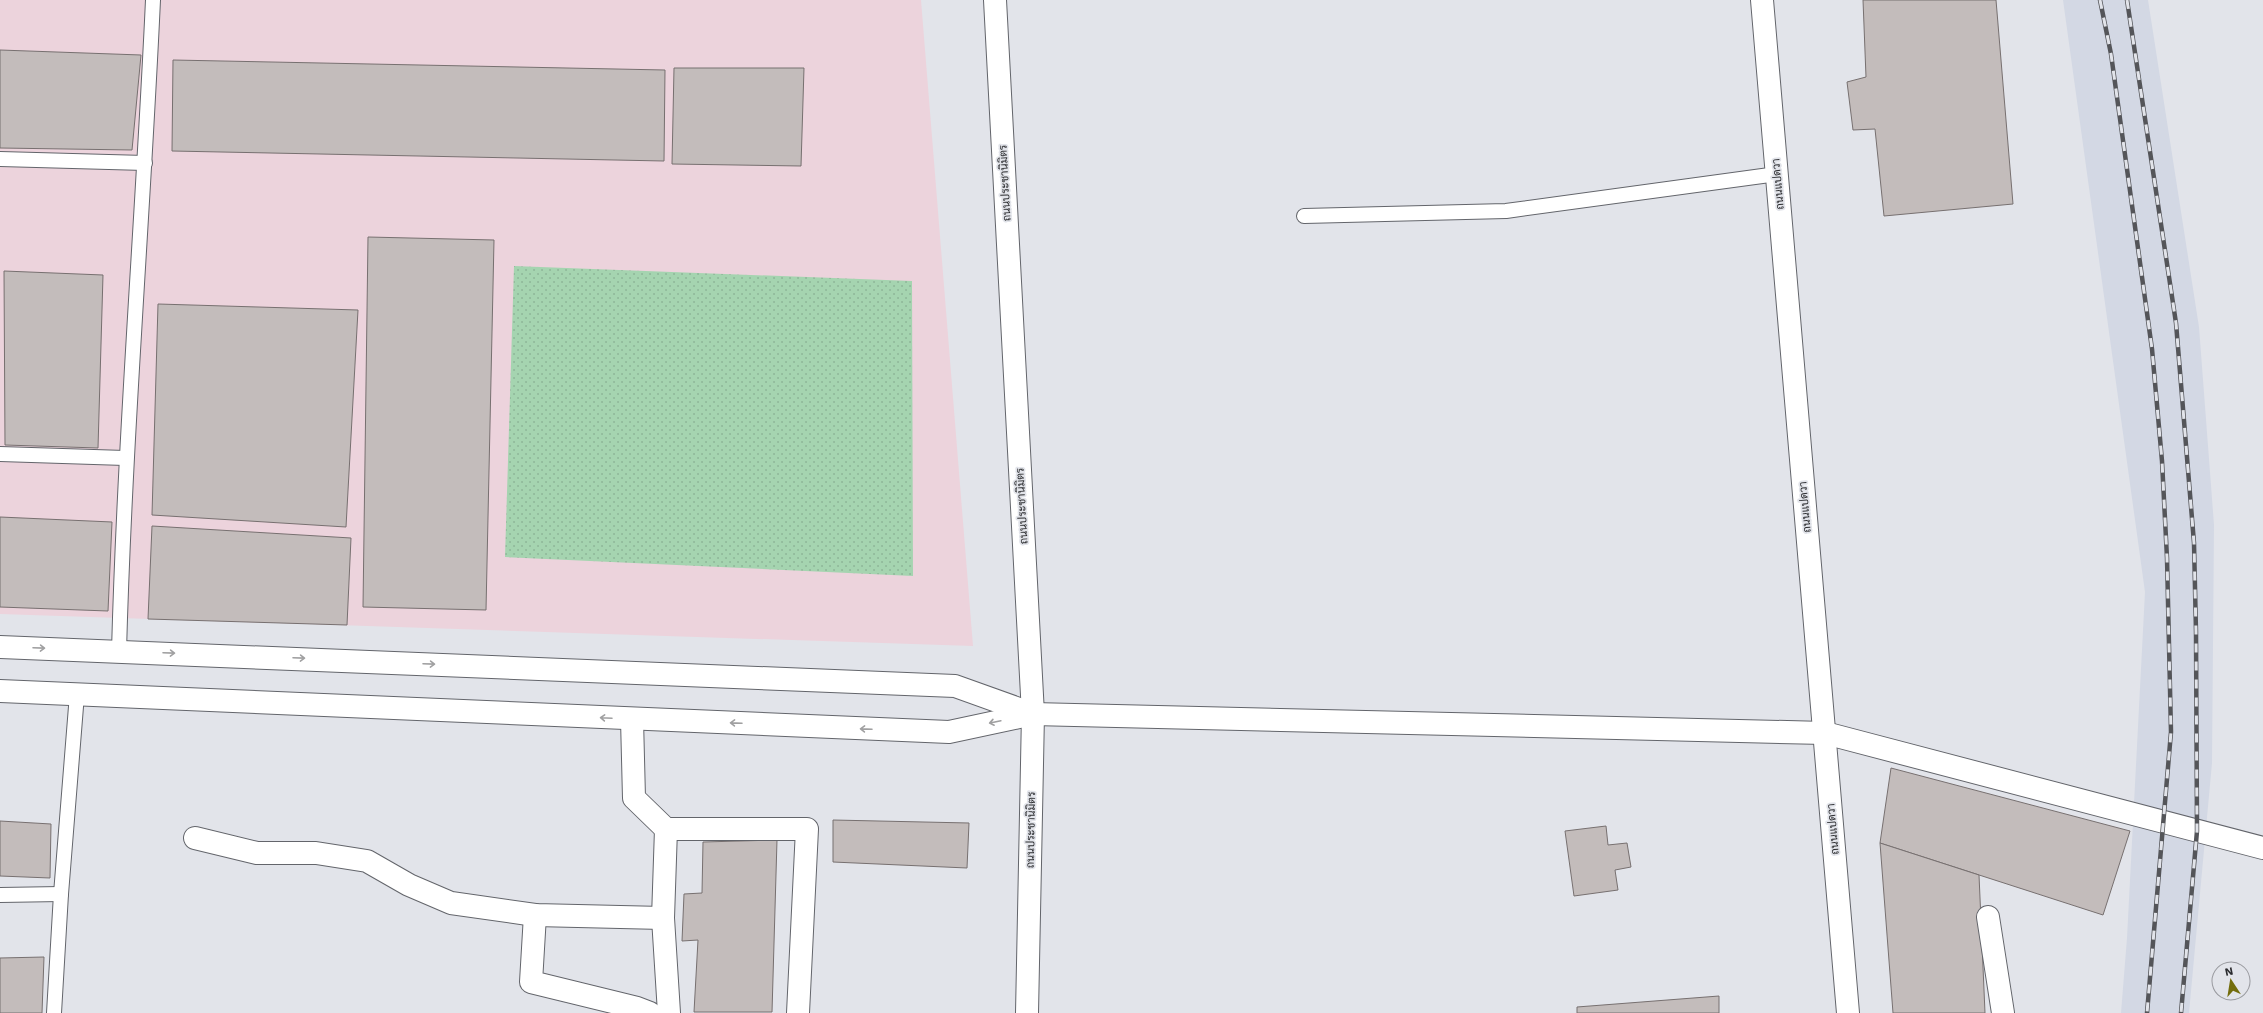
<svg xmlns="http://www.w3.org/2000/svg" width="2263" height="1013" viewBox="0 0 2263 1013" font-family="'Work Sans',Sarabun,sans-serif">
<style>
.built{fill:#d3d8e4}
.education{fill:#ecd3dc}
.park{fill:url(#park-dots)}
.building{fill:#c3bcbb;stroke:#777070}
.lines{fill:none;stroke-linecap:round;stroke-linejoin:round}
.service-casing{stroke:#63656b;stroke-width:16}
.minor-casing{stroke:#63656b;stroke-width:24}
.tertiary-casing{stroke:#63656b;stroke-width:24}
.secondary-casing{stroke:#63656b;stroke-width:24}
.service{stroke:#fff;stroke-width:14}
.minor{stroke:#fff;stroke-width:22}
.tertiary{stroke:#fff;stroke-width:22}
.secondary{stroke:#fff;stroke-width:22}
.rail-casing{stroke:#545559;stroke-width:4.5}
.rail{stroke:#e2e4ea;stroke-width:3;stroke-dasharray:9;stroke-linecap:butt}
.oneway{stroke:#a0a0a1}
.labels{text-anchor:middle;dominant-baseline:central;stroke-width:3.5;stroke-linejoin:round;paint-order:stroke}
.street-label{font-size:11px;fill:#2b2c2f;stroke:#e2e4ea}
</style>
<defs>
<pattern id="park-dots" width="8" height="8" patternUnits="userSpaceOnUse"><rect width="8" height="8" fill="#a5d4b0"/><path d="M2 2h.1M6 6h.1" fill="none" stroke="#8eb698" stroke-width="1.8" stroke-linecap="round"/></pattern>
</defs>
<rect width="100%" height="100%" fill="#e2e4ea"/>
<path class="built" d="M2063 0H2148L2199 327 2214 525 2212 763 2189 1013H2121L2127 938 2145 592Z"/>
<path class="education" d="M0 0H921L973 646 0 614Z"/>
<path class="park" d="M514 266 912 281 913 576 505 557Z"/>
<g class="building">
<path d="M1863 0H1996L2013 204 1884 216 1875 129 1853 130 1847 82 1866 77Z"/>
<path d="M0 50 141 55 132 150 0 148Z"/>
<path d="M173 60 665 70 664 161 172 151Z"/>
<path d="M674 68H804L801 166 672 164Z"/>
<path d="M368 237 494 240 486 610 363 607Z"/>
<path d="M4 271 103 275 98 448 5 445Z"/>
<path d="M158 304 358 310 346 527 152 515Z"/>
<path d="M0 517 112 522 108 611 0 607Z"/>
<path d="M152 526 351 538 347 625 148 619Z"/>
<path d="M1891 768 2130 831 2103 915 1880 843Z"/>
<path d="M833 820 969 823 967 868 833 862Z"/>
<path d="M0 821 51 824 50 878 0 876Z"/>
<path d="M1606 826 1608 845 1627 843 1631 867 1615 870 1618 890 1574 896 1565 831Z"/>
<path d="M777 840 772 1012H694L698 940 682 941 684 894 702 893 703 842Z"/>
<path d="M1880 843 1979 875 1985 1013H1893Z"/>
<path d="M44 957 42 1013H0V958Z"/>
<path d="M1719 996V1013H1577V1007Z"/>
</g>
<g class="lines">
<g class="service-casing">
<g id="service">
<path d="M0 159 145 163"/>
<path d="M1304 216 1506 211 1777 174"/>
<path d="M0 454 125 458"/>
<path d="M119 651C125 433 143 217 153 0"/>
<path d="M0 895 61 894"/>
<path d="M54 1013 61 894 77 694"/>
</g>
</g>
<g class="minor-casing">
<g id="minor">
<path d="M0 647 955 686 1033 714"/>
<path d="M0 691 949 732 1033 714 1825 733 2263 848"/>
<path d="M632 719 634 798 666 829"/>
<path d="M195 838 257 853H316L367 861 409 885 451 903 535 915 663 918"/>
<path d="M535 915 531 982 637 1008 650 1013"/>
<path d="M1988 917 2003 1013"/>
<path d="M669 1013 663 918 666 829H807L798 1013"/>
</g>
</g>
<g class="tertiary-casing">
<path id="tertiary" d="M1762 0 1848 1013"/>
</g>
<g class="secondary-casing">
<path id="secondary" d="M995 0 1033 714 1027 1013"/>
</g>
<use href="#service" class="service"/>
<use href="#minor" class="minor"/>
<use href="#tertiary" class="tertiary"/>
<use href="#secondary" class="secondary"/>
<g class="rail-casing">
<g id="rail">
<path d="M2100 0 2111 54 2152 349 2162 461 2167 558 2171 732 2147 1013"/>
<path d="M2127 0 2176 323 2194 543 2196 632 2197 831 2181 1013"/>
</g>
</g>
<use href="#rail" class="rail"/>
</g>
<defs><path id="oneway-shaft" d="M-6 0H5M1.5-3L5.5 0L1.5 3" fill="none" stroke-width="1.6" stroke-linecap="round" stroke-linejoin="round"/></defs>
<g class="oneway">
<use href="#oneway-shaft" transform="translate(39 648) rotate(2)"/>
<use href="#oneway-shaft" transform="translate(169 653) rotate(2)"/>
<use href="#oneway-shaft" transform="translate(299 658) rotate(2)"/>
<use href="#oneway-shaft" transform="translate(429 664) rotate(2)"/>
<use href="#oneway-shaft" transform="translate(606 718) rotate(-177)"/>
<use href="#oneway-shaft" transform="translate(995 722) rotate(168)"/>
<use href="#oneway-shaft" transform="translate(736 723) rotate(-178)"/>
<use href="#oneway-shaft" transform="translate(866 729) rotate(-178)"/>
</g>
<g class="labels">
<g class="street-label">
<text transform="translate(1005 183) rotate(-93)">ถนนประชานิมิตร</text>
<text transform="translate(1778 184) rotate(-95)">ถนนแปดวา</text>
<text transform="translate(1022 506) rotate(-93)">ถนนประชานิมิตร</text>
<text transform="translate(1805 507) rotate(-95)">ถนนแปดวา</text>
<text transform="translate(1833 829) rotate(-95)">ถนนแปดวา</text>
<text transform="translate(1031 830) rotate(-89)">ถนนประชานิมิตร</text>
</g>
</g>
<g transform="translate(2231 981) rotate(348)"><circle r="19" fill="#e2e4ea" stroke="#999a9f"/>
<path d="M0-3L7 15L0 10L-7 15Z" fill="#736d0c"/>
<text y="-6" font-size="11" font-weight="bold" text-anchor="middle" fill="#2b2c2f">N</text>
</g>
</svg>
